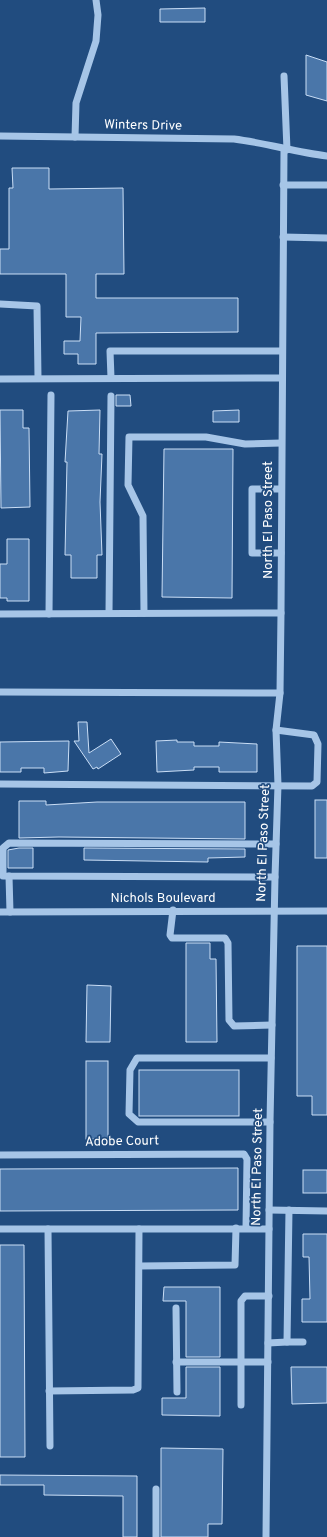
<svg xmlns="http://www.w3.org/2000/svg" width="327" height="1537" viewBox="0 0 327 1537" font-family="Overpass,sans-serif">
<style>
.building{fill:#4a76a9;stroke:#cadef6}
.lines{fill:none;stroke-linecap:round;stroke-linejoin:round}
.minor{stroke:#a6c5e7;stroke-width:7}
.labels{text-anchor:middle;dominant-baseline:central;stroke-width:3.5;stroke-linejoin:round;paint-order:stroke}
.street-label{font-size:13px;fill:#fff;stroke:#214c7f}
</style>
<rect width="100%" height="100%" fill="#214c7f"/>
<g class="building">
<path d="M205 8V22H160V9Z"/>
<path d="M306 55 327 62V101L306 95Z"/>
<path d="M12 168H49V189L123 188 124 274H96V298H238V332L96 333V364H78V354H64V341H80L81 317H66V274H0V249H9V188H13Z"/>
<path d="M116 395H130L131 406H116Z"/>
<path d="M0 410H23V428H29L30 507 1 508Z"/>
<path d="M100 410 99 454H102L100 502 102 555H97V578H71V555H65L67 462H65L68 411Z"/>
<path d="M239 410V422H213V411Z"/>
<path d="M164 449H233L232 598 162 597Z"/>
<path d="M7 539H29V601H7V598H0V564H7Z"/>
<path d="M78 722H87L89 753 111 739 121 754 98 769 97 767 93 769 74 741H79Z"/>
<path d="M177 740V742H194V746H219V742L257 744V772H219V767H194V770L157 772 156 741Z"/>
<path d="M69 741 68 771 44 773V768H21V772H0V742Z"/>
<rect x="315" y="800" width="12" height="58"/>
<path d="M19 801H46V805L97 802H245V839L59 837 19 838Z"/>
<path d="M19 848H33V868H8V850Z"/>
<path d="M84 848 245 849V857L208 858V862L84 860Z"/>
<path d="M186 943H210V959H216L217 1042H186Z"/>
<path d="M297 946H327V1115H312V1096H297Z"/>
<path d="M87 985 111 986 110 1042H86Z"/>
<rect x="86" y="1061" width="22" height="78"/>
<rect x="139" y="1070" width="100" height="46"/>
<path d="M238 1168V1210L0 1211V1169Z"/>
<rect x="303" y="1170" width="24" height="23"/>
<path d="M303 1234H327V1322H302V1299H310L309 1257H303Z"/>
<path d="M0 1245H24L25 1457H0Z"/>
<path d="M164 1287H220V1357H186V1301H163Z"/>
<path d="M186 1367H220V1416L162 1415V1398H186Z"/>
<path d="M291 1367H327V1403L292 1404Z"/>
<path d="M161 1448 223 1449 222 1524H208V1537H161Z"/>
<path d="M0 1475 137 1476V1537H123V1496L44 1495V1485H0Z"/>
</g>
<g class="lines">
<g class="minor">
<path d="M284 76 287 150"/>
<path d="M0 136 234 139C266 143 295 152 327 156"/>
<path d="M75 137 76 103 96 41 98 15 96 0"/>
<path d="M283 185H327"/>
<path d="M283 237 327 238"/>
<path d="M0 304 37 306 38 378"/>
<path d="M111 378 110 351H281"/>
<path d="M0 379 281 378"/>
<path d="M280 489H252V553H281"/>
<path d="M109 613 111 396"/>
<path d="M144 613 143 516 128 485 129 437H206L245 444 281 443"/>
<path d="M0 614 281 613"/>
<path d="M49 614 51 395"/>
<path d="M0 692 280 693"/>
<path d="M0 784 312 786 317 782 318 744 314 735 276 730"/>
<path d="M9 876 10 912"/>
<path d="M275 877 3 876V848L9 843 276 844"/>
<path d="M173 910 170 935 172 938H225L228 943 229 1020 234 1026 272 1025"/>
<path d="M0 912 327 911"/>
<path d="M270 1122H138L129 1114 130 1070 137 1058H271"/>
<path d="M0 1155 244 1154 247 1159 246 1228"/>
<path d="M269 1210 327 1211"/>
<path d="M289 1210 287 1342H303"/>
<path d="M0 1229H269"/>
<path d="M48 1229 50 1446"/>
<path d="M140 1266 235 1265 236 1228"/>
<path d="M176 1308 177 1392"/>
<path d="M268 1343 287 1342"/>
<path d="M176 1362H268"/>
<path d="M49 1391 133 1390 138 1388 139 1229"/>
<path d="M241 1405V1301L245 1296H269"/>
<path d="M156 1537V1489"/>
<path d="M266 1537 270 1122 275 877 278 785 276 730 280 693 281 613 284 150"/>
</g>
</g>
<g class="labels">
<g class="street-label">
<text transform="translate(143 126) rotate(1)">Winters Drive</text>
<text transform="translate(269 520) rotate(-90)">North El Paso Street</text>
<text transform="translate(264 843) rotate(-88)">North El Paso Street</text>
<text x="163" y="899">Nichols Boulevard</text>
<text transform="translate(122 1142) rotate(-1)">Adobe Court</text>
<text transform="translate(258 1167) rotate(-89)">North El Paso Street</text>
</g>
</g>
</svg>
